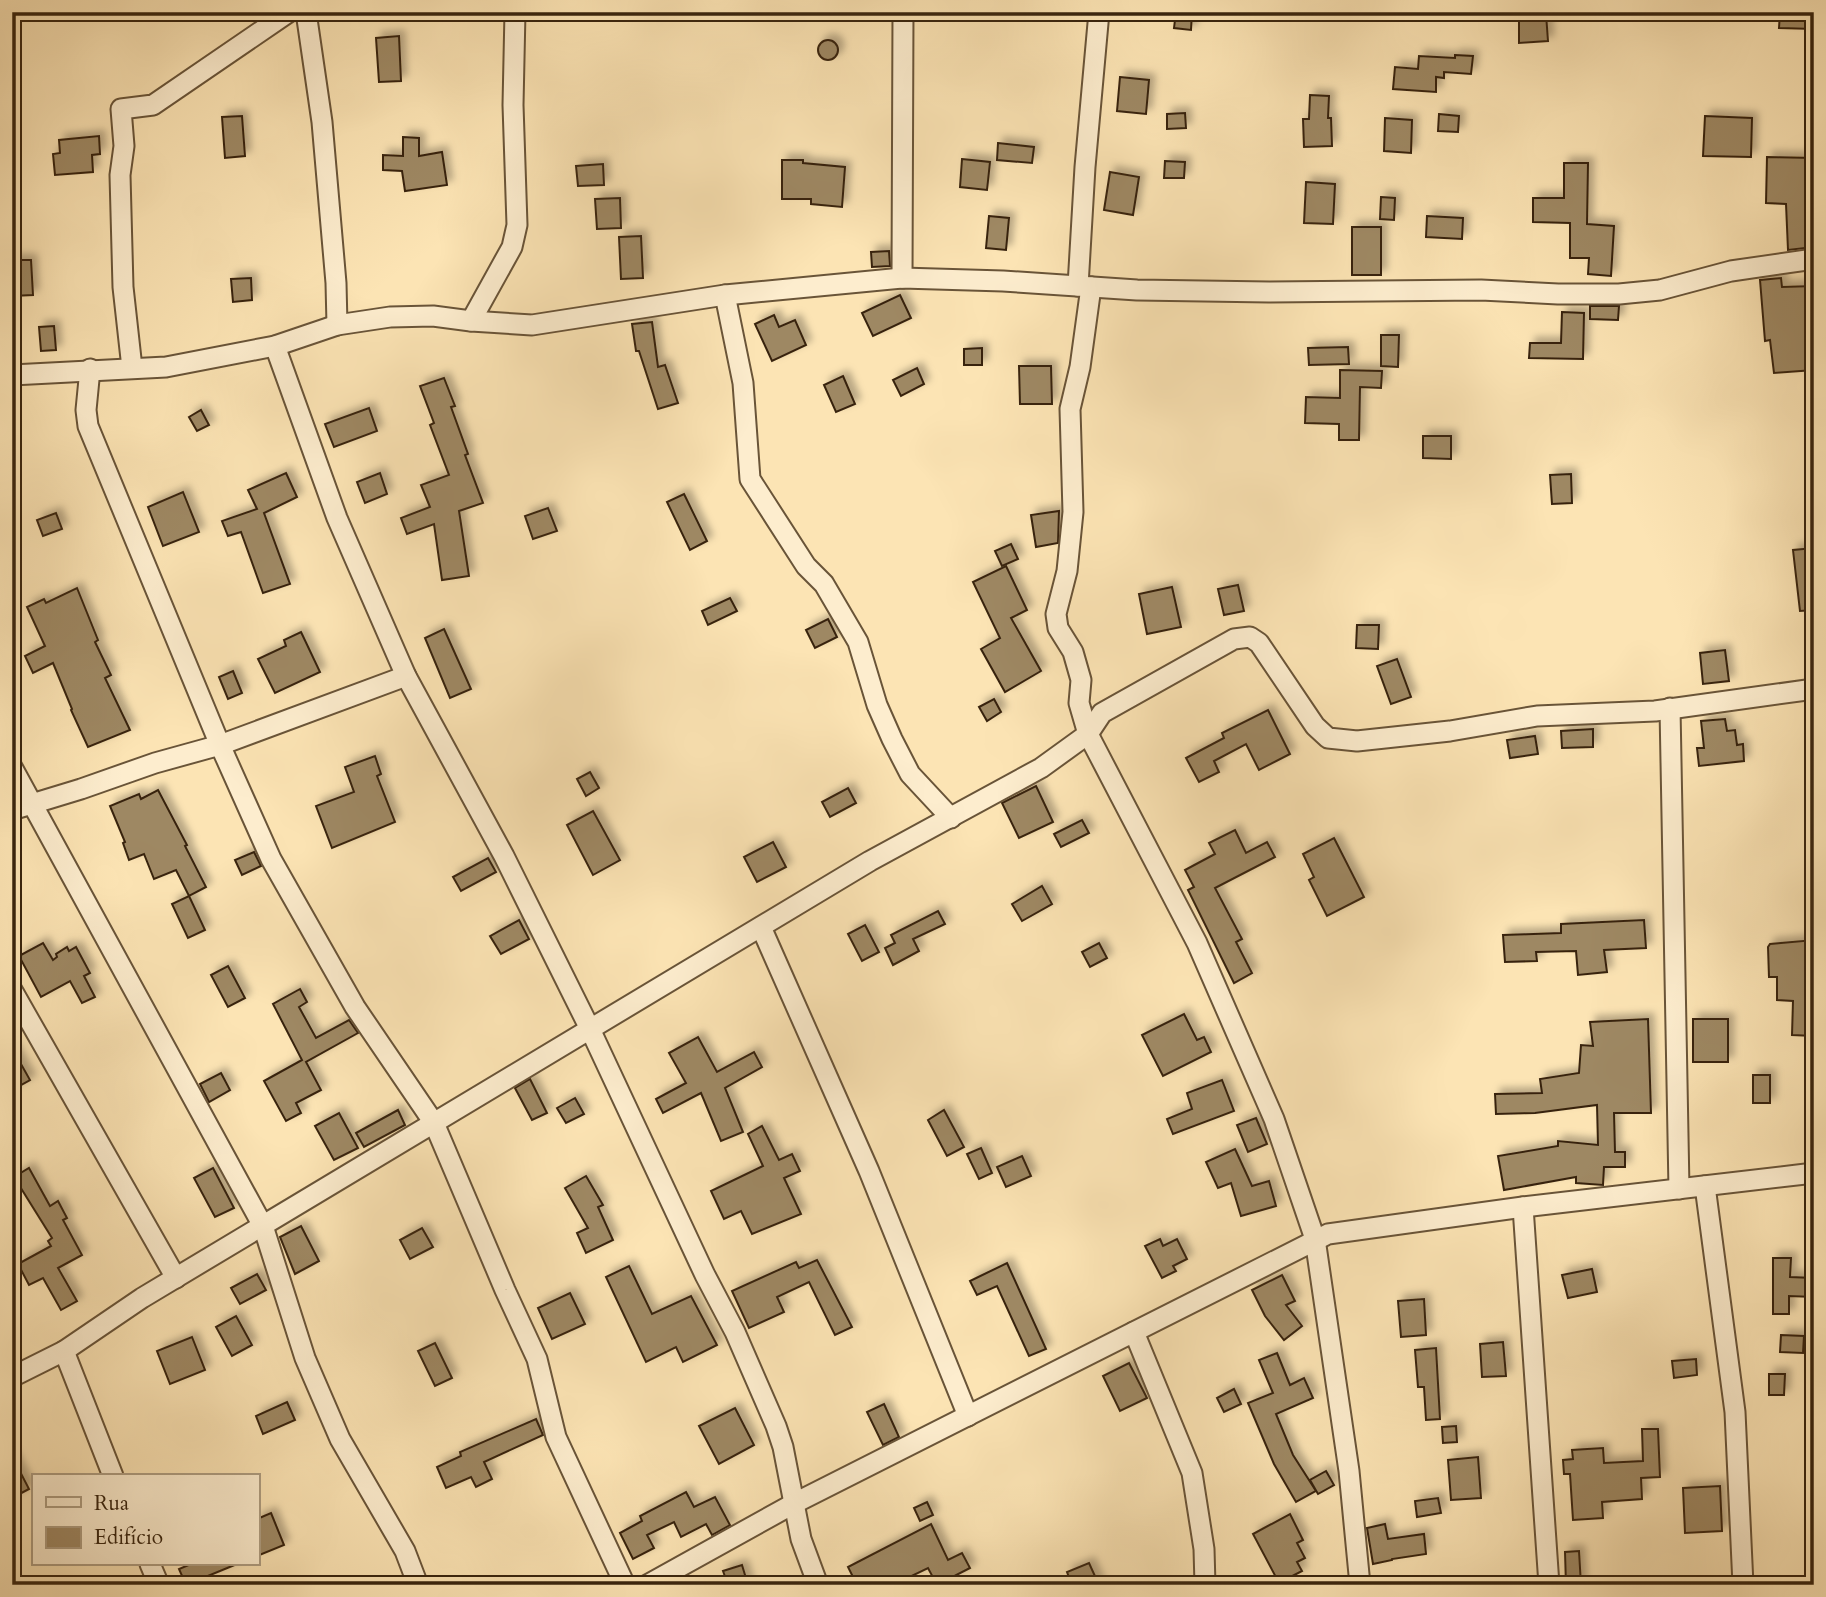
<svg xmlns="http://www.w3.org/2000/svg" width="1826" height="1597" viewBox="0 0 1826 1597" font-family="Cardo,serif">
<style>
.building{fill:#9e8864;stroke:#38240e;stroke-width:2;filter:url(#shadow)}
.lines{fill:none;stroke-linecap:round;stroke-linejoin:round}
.street-casing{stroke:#695438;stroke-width:23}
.street{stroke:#fdedce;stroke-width:19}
</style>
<defs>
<filter id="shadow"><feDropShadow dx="5.5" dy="-5.5" stdDeviation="3.5" flood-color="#0004"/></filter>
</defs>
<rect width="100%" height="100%" fill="#fce4b4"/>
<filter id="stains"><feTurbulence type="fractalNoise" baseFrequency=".00286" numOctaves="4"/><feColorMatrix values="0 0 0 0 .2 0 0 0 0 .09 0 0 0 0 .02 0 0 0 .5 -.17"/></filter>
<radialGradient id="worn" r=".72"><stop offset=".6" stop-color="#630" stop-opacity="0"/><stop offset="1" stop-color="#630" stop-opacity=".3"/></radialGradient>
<g class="building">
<path d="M1176 12H1192L1191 30 1174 28Z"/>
<path d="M1780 12H1814V29L1779 28Z"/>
<path d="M1519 14H1546L1548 41 1519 43Z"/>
<path d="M399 36 401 81 379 82 376 38Z"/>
<circle cx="828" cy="50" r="10"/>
<path d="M1455 55 1473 56 1471 74 1444 72V78L1436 77V92L1393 89 1395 67 1418 69 1419 56 1455 58Z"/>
<path d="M1120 77 1149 80 1146 114 1117 111Z"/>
<path d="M1310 95 1329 96 1328 118H1331L1332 146 1304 147 1303 119H1309Z"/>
<path d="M1185 113 1186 128 1167 129V114Z"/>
<path d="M1439 114 1459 116 1458 132 1438 131Z"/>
<path d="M242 116 245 156 225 158 222 117Z"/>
<path d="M1705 116 1752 118 1751 157 1703 156Z"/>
<path d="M1385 118 1412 120 1411 153 1384 151Z"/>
<path d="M99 136 100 154 92 155 93 172 55 175 53 154 60 153 59 140Z"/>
<path d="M403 137 419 138V156L442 152 447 185 405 191 402 171 383 170V155L403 156Z"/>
<path d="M998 143 1034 147 1032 163 997 160Z"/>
<path d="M1767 157 1814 158V247L1788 250 1786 204 1766 203Z"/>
<path d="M962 159 990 162 987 190 960 187Z"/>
<path d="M782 160H803V163L845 167 842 207 811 204V199H782Z"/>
<path d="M1165 161 1185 162 1184 178H1164Z"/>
<path d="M1564 163H1588L1587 224 1614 226 1611 276 1588 274 1589 258H1570V223L1533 222V198H1564Z"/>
<path d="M603 164 604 185 578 186 576 166Z"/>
<path d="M1110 172 1139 177 1133 215 1104 210Z"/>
<path d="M1306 182 1335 184 1333 224 1304 223Z"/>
<path d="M1381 197 1395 198 1394 220 1380 219Z"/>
<path d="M620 198 621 228 597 229 595 199Z"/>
<path d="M989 216 1009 218 1006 250 986 248Z"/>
<path d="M1427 216 1463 218 1462 239 1426 237Z"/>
<rect x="1352" y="227" width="29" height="48"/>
<path d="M641 236 643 278 621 279 619 237Z"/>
<path d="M889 251 890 266 872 267 871 252Z"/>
<path d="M12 260H31L33 295 12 296Z"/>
<path d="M251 278 252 300 233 302 231 279Z"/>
<path d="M1781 278 1782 287 1814 286V370L1774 373 1770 340 1765 341 1760 280Z"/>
<path d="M900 295 911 318 873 336 862 313Z"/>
<path d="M1590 306H1619L1618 320 1590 319Z"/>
<path d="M1562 312 1584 313 1583 359 1529 358 1530 343H1561Z"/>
<path d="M774 315 779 327 795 320 806 345 772 361 755 324Z"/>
<path d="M652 322 658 367 665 365 678 403 658 409 639 351H636L632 324Z"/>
<path d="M54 326 56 350 41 351 39 327Z"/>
<path d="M1381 335H1399L1398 367 1381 366Z"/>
<path d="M1348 347 1349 364 1309 365 1308 348Z"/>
<path d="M982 348V365H964V349Z"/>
<path d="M1019 366H1051L1052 404H1020Z"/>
<path d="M917 368 924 384 901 396 893 380Z"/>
<path d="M1340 370 1382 371 1381 388 1360 387 1359 440H1339V424L1305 423 1306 397 1340 398Z"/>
<path d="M843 376 855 404 836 412 824 385Z"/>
<path d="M444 378 455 406 451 407 468 454 465 455 483 503 459 511 469 576 442 580 434 524 407 534 401 518 430 507 421 485 449 475 430 425 434 423 420 386Z"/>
<path d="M369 408 377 431 334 447 325 424Z"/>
<path d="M201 410 209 425 197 431 189 417Z"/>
<path d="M1423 436H1451V459L1423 458Z"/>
<path d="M286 473 297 497 264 513 290 584 263 593 241 532 228 536 222 521 257 509 248 490Z"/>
<path d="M380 473 387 494 365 503 357 482Z"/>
<path d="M1571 474 1572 503 1552 504 1550 475Z"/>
<path d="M183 492 199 532 163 546 148 507Z"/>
<path d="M684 494 707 541 690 550 667 502Z"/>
<path d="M548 508 557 531 533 539 525 516Z"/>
<path d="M1059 511 1058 543 1036 547 1031 515Z"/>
<path d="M56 513 62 529 43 536 37 520Z"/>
<path d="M1011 544 1018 559 1002 566 995 551Z"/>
<path d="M1814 548V610L1800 611 1793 550Z"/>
<path d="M1006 566 1027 610 1011 618 1041 671 1005 692 981 649 1000 638 973 582Z"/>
<path d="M1238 585 1244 611 1224 615 1218 589Z"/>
<path d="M1172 587 1181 627 1147 634 1139 594Z"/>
<path d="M77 588 98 640 95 642 111 675 105 678 130 730 88 747 71 710 72 709 53 663 33 673 25 656 45 646 27 607 44 599 46 603Z"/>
<path d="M730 598 737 611 708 625 702 611Z"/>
<path d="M828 619 837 637 815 648 806 630Z"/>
<path d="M1357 625H1379L1378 649 1356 648Z"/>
<path d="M444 629 471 689 450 698 425 638Z"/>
<path d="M301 632 320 672 275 693 258 659 286 646 284 640Z"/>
<path d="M1725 650 1729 681 1703 684 1700 653Z"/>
<path d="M1397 659 1411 697 1391 704 1377 666Z"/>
<path d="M233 671 242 693 228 699 219 677Z"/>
<path d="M994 699 1001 712 987 721 979 707Z"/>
<path d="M1268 710 1290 754 1259 770 1246 744 1214 761 1219 772 1199 782 1186 758 1224 738 1222 733Z"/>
<path d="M1725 719 1727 731 1735 730 1737 745 1743 744 1744 761 1699 766 1697 748H1704L1701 721Z"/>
<path d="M1593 729V747L1562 748 1561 731Z"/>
<path d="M1535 736 1538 754 1510 758 1507 740Z"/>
<path d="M375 756 381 774 377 776 395 822 332 848 316 806 354 792 345 767Z"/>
<path d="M590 772 599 788 586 796 577 779Z"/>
<path d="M1036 786 1053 822 1019 838 1002 803Z"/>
<path d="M848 788 856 803 830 817 822 802Z"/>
<path d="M158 790 187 845 185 846 206 887 189 896 176 870 154 879 144 854 129 860 123 843 125 842 110 806 139 794 141 799Z"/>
<path d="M593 811 620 860 593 875 567 825Z"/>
<path d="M1082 820 1089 833 1061 847 1054 834Z"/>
<path d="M1235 830 1246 853 1267 842 1275 857 1215 888 1242 939 1236 942 1252 973 1234 983 1188 890 1194 887 1185 870 1215 854 1209 843Z"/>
<path d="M1334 838 1364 897 1327 916 1309 880 1314 877 1303 854Z"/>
<path d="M773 842 786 867 757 882 744 857Z"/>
<path d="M254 852 261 866 242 875 235 860Z"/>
<path d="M488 858 496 872 461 891 453 877Z"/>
<path d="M1042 886 1052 904 1022 921 1012 904Z"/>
<path d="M189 896 205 930 188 938 172 904Z"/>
<path d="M938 911 945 924 913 939 919 951 893 965 885 948 895 943 891 935Z"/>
<path d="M519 920 529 939 501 954 490 936Z"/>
<path d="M1644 920 1646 948 1604 950 1607 972 1578 975 1576 951 1536 952 1537 961 1505 962 1503 935 1561 933V924Z"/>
<path d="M865 925 879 952 862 961 848 934Z"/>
<path d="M1814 940V1036L1792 1035 1793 1001 1777 1000V977H1769L1768 947 1770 944Z"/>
<path d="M43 943 53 960 57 957 56 954 67 947 69 951 76 947 90 973 84 976 95 997 82 1003 70 981 41 997 19 956Z"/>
<path d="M1099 943 1107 958 1090 967 1082 952Z"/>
<path d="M228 966 245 998 228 1007 211 975Z"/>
<path d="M300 989 307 1002 299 1007 316 1038 349 1020 358 1033 306 1062 321 1090 296 1103 301 1113 286 1121 264 1081 302 1060 273 1004Z"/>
<path d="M1184 1014 1197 1040 1204 1037 1211 1052 1163 1076 1142 1035Z"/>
<path d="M1648 1019 1651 1113H1614L1615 1152H1625V1167H1604L1603 1185 1576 1183V1177L1504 1190 1498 1156 1558 1146V1141L1598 1145 1597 1105 1535 1113 1496 1114 1495 1094 1542 1093 1540 1079 1579 1073 1581 1045 1593 1046 1590 1022Z"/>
<rect x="1693" y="1019" width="35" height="43"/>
<path d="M698 1037 717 1072 754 1052 762 1067 725 1088 743 1132 721 1141 701 1093 663 1113 656 1099 686 1083 669 1053Z"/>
<path d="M12 1048 30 1080 12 1090Z"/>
<path d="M221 1073 230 1090 209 1102 200 1084Z"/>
<rect x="1753" y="1075" width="17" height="28"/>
<path d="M530 1079 547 1113 532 1120 515 1088Z"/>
<path d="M1222 1080 1234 1111 1173 1134 1167 1119 1192 1109 1187 1093Z"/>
<path d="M575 1098 584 1114 566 1123 557 1108Z"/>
<path d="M398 1110 405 1125 364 1147 356 1133Z"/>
<path d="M944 1110 964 1147 947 1156 928 1120Z"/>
<path d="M339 1113 358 1148 334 1160 315 1126Z"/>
<path d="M1256 1118 1267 1144 1248 1152 1237 1125Z"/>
<path d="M762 1126 779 1160 792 1154 800 1171 784 1178 801 1214 752 1234 741 1211 724 1219 711 1191 763 1166 748 1134Z"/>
<path d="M981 1148 992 1173 979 1179 967 1154Z"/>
<path d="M1235 1149 1252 1186 1269 1181 1276 1206 1241 1216 1231 1183 1218 1188 1206 1162Z"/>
<path d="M1022 1156 1031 1176 1006 1187 997 1167Z"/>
<path d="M29 1168 50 1206 58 1201 67 1218 63 1220 82 1255 58 1268 77 1301 61 1310 43 1278 29 1285 18 1264 51 1246 48 1241 52 1238 14 1177Z"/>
<path d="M213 1168 234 1208 215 1217 194 1178Z"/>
<path d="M586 1176 603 1205 598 1207 613 1240 586 1253 577 1233 588 1228 565 1188Z"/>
<path d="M301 1226 319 1261 295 1274 280 1237Z"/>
<path d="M422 1228 433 1247 410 1259 400 1240Z"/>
<path d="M1160 1239 1163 1246 1177 1239 1187 1259 1173 1266 1176 1271 1162 1278 1145 1246Z"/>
<path d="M1773 1258H1791L1790 1277 1814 1278V1297L1789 1296V1314H1773Z"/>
<path d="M817 1260 852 1327 835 1335 809 1282 777 1297 784 1312 749 1328 732 1291 796 1262 799 1268Z"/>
<path d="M1007 1263 1046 1349 1029 1356 997 1286 977 1295 970 1281Z"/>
<path d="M629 1266 652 1314 691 1296 717 1345 683 1362 676 1347 646 1362 606 1277Z"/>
<path d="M1592 1269 1597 1292 1568 1298 1562 1275Z"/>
<path d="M257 1274 266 1290 240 1304 231 1288Z"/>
<path d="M1282 1275 1295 1301 1286 1305 1302 1326 1284 1340 1265 1316 1252 1290Z"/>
<path d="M570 1293 585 1324 552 1339 538 1308Z"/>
<path d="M1424 1299 1426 1335 1401 1337 1398 1301Z"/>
<path d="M236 1316 252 1345 232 1356 216 1327Z"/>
<path d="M1781 1335 1804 1336 1803 1353 1780 1352Z"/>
<path d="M192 1337 205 1370 170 1384 157 1351Z"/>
<path d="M1503 1342 1506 1376 1482 1377 1480 1344Z"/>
<path d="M435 1343 452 1378 435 1386 418 1351Z"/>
<path d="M1436 1348 1440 1419 1426 1420 1424 1387H1418L1415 1350Z"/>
<path d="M1277 1353 1290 1385 1304 1378 1313 1398 1276 1414 1293 1455 1316 1491 1296 1502 1274 1464 1248 1403 1273 1393 1259 1360Z"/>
<path d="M1696 1359 1697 1375 1674 1378 1672 1361Z"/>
<path d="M1129 1363 1147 1398 1120 1411 1103 1376Z"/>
<path d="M1769 1374H1785L1784 1395H1769Z"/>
<path d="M1234 1389 1241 1404 1224 1412 1217 1398Z"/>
<path d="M287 1402 295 1420 263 1434 256 1416Z"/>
<path d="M884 1404 899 1437 883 1445 867 1412Z"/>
<path d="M735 1408 754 1445 719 1464 699 1426Z"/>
<path d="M536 1419 543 1435 484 1462 492 1479 476 1487 471 1477 446 1488 437 1467 461 1456 460 1452Z"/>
<path d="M1456 1426 1457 1442 1443 1443 1442 1427Z"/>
<path d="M1642 1429H1658L1660 1477 1641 1478 1642 1499 1602 1502 1603 1518 1573 1520 1570 1474H1564L1563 1460 1573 1459 1572 1450 1603 1448 1604 1463 1643 1461Z"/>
<path d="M12 1456 29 1489 12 1498Z"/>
<path d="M1478 1457 1481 1498 1451 1500 1448 1460Z"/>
<path d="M1326 1471 1334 1485 1318 1494 1310 1480Z"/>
<path d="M1720 1486 1722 1531 1685 1533 1683 1488Z"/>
<path d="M686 1492 694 1507 715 1497 730 1525 712 1535 706 1524 681 1537 674 1522 647 1535 654 1548 633 1559 620 1533 642 1521 640 1516Z"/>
<path d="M1438 1498 1441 1513 1417 1517 1415 1501Z"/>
<path d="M927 1502 933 1515 920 1521 914 1508Z"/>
<path d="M271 1513 284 1545 257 1556V1519Z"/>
<path d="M1290 1514 1303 1540 1297 1543 1305 1558 1297 1562 1302 1571 1279 1583 1253 1534Z"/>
<path d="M931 1524 948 1560 962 1553 970 1568 937 1585 928 1568 893 1585H857L848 1567Z"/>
<path d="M1385 1524 1388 1539 1424 1534 1426 1554 1392 1559V1560L1373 1564 1367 1528Z"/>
<path d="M1579 1551 1581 1585H1566L1565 1552Z"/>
<path d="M1089 1563 1099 1585H1072L1067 1572Z"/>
<path d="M191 1564H237L186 1585 179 1569Z"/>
<path d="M742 1565 748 1585H728L723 1571Z"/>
</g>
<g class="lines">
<g class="street-casing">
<g id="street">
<path d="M306 12 322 122 336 283 337 325"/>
<path d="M902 278 903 12"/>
<path d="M1078 286 1085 167 1099 12"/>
<path d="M1091 287 1080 367 1070 409 1073 512 1067 571 1056 614 1058 628 1073 652 1081 680 1079 703 1088 734 1197 943 1274 1119 1315 1239 1349 1471 1360 1585"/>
<path d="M725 295 743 383 750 479 806 566 824 584 858 642 877 705 892 739 910 774 951 818"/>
<path d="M471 321 512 247 517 225 513 105 515 12"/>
<path d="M275 346 337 518 406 676 504 856 590 1029 705 1275 735 1332 776 1426 783 1447 801 1539 818 1585"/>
<path d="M132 368 123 287 120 175 124 146 121 109 153 105 289 12"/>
<path d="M90 369 86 410 88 426 220 745 271 859 355 1007 434 1123 505 1290 537 1359 556 1437 625 1585"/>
<path d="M12 375 166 367 275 346 337 325 390 317 433 316 471 321 532 325 725 295 902 278 1003 281 1137 290 1269 292 1481 290 1558 294H1619L1660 290 1731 271 1814 259"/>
<path d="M1670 708 1679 1189"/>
<path d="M12 767 263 1226 305 1358 340 1439 405 1551 418 1585"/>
<path d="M12 810 81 789 155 763 220 745 406 676"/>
<path d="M761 927 869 1171 968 1416"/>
<path d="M12 990 176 1278"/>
<path d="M1705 1186 1735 1412 1743 1585"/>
<path d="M1523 1207 1549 1585"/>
<path d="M1134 1332 1192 1473 1204 1549 1205 1585"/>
<path d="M64 1351 113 1476"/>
<path d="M12 1377 64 1351 142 1298 870 861 1041 768 1088 734 1102 713 1234 639 1250 637 1259 643 1315 726 1328 738 1357 741 1450 731 1537 716 1655 711 1814 689"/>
<path d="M150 1564 159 1585"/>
<path d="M647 1585 793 1504 1328 1234 1523 1207 1814 1173"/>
</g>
</g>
<use href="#street" class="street"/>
</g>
<rect width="1826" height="1597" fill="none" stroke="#fce4b4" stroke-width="42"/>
<rect x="14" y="14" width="1798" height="1569" fill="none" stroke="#38240e" stroke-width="3.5"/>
<rect x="21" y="21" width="1784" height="1555" fill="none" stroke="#38240e" stroke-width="2"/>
<rect x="32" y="1474" width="228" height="91" fill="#fdedce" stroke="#ae9d81" stroke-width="2"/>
<rect x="46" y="1497" width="35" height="10" fill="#fdedce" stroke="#ae9d81" stroke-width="2"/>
<text x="94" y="1510" font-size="21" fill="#38240e">Rua</text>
<rect x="46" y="1527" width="35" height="21" fill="#9e8864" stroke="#ae9d81" stroke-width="2"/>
<text x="94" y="1544" font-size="21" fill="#38240e">Edifício</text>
<rect width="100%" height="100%" filter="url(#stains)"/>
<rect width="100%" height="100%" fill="url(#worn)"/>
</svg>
